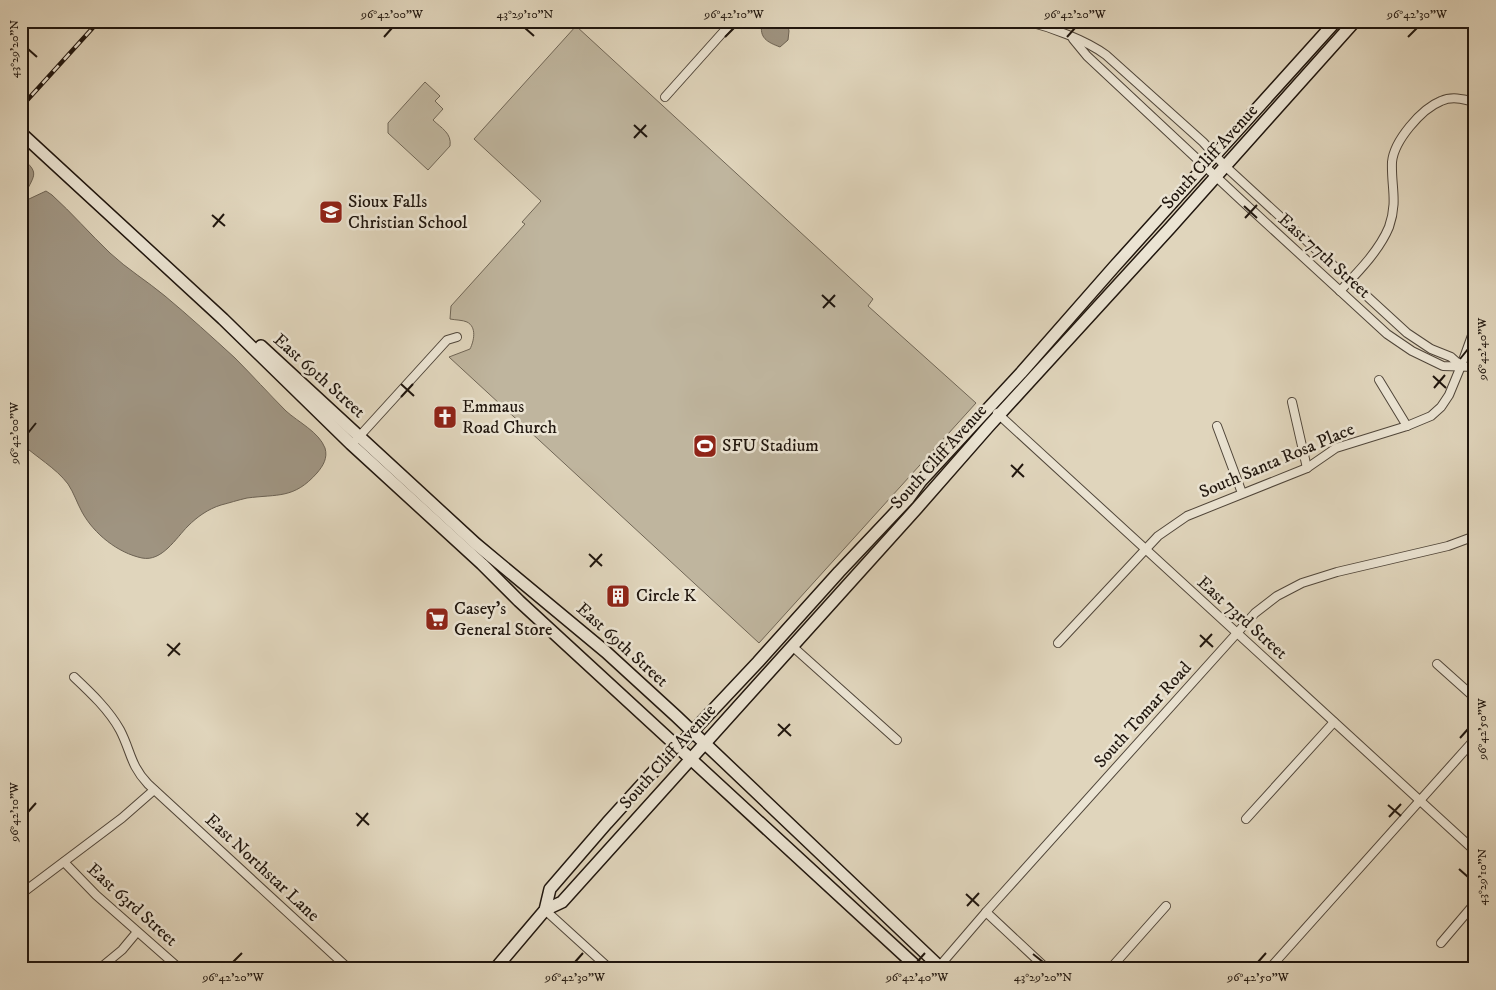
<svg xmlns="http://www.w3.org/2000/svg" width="1496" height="990" viewBox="0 0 1496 990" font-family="'IM FELL DW Pica',serif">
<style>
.green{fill:#bfb59e;stroke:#706656}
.water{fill:#9f9481;stroke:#6c6253}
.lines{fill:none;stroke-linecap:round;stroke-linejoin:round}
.minor-casing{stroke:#50463a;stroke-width:10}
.secondary-casing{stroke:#20160e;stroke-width:14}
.minor{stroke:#ebe4d3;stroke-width:8}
.secondary{stroke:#ebe4d3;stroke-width:11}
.rail-casing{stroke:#20160e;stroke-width:4.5}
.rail{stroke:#ebe4d3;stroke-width:2.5;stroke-dasharray:8;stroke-linecap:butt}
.ticks{fill:none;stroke:#20160e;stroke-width:2}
.labels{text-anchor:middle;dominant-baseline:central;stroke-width:5;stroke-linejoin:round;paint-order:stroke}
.street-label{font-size:18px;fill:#20160e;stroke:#ebe4d3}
.poi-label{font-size:18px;fill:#20160e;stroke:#ebe4d3;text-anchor:start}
.neatline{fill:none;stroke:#20160e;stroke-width:2}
.ticks-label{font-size:12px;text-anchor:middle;fill:#20160e}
</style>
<rect width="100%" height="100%" fill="#e0d5bc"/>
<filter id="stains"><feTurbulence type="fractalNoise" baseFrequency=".004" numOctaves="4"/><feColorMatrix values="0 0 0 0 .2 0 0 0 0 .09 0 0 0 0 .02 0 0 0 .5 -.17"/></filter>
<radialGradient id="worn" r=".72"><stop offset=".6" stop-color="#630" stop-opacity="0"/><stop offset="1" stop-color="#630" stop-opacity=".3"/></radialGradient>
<g class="green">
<path d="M576 26 873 299 868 306 976 403 759 643 449 357 470 349C474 341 477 327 467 322 463 320 455 320 450 319L451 306 525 224 522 222 541 201 474 139Z"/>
<path d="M425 82 440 96 435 101 443 109 433 120C441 128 452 133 450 146L428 170 388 133V123Z"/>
</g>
<g class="water">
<path d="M764 21H787L789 31 788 40 780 47C767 42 759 38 762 23Z"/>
<path d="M21 158C43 174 31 177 25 196L29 199 46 191 52 195C72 213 90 234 110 253 127 269 147 281 165 296 189 316 212 337 235 358 252 375 269 394 286 411 298 422 319 432 325 448 328 458 323 466 317 473 294 499 278 494 247 498 238 500 229 503 221 505 208 509 197 517 188 526 176 538 162 562 142 558 118 553 94 534 82 512 77 503 74 493 68 484 56 468 36 457 21 443Z"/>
</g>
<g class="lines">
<g class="minor-casing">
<g id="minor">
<path d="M1026 21C1050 27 1086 40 1106 55L1203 142 1225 166 1407 333 1431 349 1451 357 1461 366"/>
<path d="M1073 39 1087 56 1241 200 1387 334 1412 351 1443 366 1475 367"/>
<path d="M665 97 733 21"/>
<path d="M1340 291C1358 272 1379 251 1389 227 1398 201 1391 187 1392 162 1394 141 1421 109 1441 101 1452 96 1463 99 1475 102"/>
<path d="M1379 380 1407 426"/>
<path d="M1292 402 1307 468"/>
<path d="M997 413 1475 851"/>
<path d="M1217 426 1242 493"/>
<path d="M356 440 447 340 457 337"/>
<path d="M1058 643 1158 536 1187 516 1307 468 1336 448 1407 426 1431 416 1441 407 1449 395 1461 366 1475 327"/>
<path d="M792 646 897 740"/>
<path d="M1437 664 1475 698"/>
<path d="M74 677C91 693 109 710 120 730 131 751 130 765 148 784L349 969"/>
<path d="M1246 819 1334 722"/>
<path d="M64 862 96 895 180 969"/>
<path d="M21 894 122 818 154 790"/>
<path d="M545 910 610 969"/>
<path d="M986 912 1047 969"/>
<path d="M1441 943 1475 903"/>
<path d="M99 969 122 950 137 932"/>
<path d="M937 969 986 912 1255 613 1277 596 1302 583 1337 572 1448 546 1475 536"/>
<path d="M1110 969 1166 906"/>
<path d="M1269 969 1475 739"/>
</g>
</g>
<g class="secondary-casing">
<g id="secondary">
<path d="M21 133 223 319 351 444 482 564 519 601 919 969"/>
<path d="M261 346 476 544 606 652 676 716 942 969"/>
<path d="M545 910 562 902 917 508 988 427 1170 228 1355 21"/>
<path d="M495 969 545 910 550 889 607 823 665 759 678 747 758 662 839 572 908 499 921 481 1021 373 1114 267 1336 21"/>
</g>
</g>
<use href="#minor" class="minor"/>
<use href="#secondary" class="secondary"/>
<g class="rail-casing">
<path id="rail" d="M21 107 99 21"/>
</g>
<use href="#rail" class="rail"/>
</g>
<path class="ticks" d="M525 28 534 36M384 37 392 28M725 37 734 28M1067 37 1075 28M1408 37 1417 28M28 49 37 57M634 125 647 137M634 138 646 125M1244 206 1257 218M212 215 225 226M1245 218 1257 205M213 227 224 214M822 295 835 307M823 308 835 295M1460 359 1468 349M1433 376 1446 388M401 384 414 396M1434 388 1445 375M401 397 413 384M28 433 36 423M1011 465 1024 477M1012 477 1023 464M589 554 602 566M590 567 602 554M1200 635 1213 647M167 644 180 655M1200 647 1212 634M168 656 180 643M778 724 791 736M778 736 790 724M1460 738 1468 729M1388 805 1401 816M28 812 36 803M356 813 369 825M1389 817 1401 804M357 826 368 813M1459 869 1468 877M966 894 979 906M967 906 979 893M1033 954 1043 962M233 962 242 953M575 962 583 953M917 962 925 953M1258 962 1266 953"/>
<defs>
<g id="school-square" transform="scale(1.25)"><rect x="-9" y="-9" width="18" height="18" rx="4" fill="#8f2418" stroke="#ebe4d3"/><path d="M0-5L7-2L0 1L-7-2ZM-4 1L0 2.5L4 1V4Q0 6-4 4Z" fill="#fff"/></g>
<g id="church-square" transform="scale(1.25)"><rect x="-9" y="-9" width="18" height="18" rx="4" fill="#8f2418" stroke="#ebe4d3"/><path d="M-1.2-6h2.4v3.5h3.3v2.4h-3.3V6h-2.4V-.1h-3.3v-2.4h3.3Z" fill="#fff"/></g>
<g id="stadium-square" transform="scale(1.25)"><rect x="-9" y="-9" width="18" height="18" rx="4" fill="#8f2418" stroke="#ebe4d3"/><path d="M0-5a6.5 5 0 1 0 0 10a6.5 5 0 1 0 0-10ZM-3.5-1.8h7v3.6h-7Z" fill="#fff"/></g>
<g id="building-square" transform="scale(1.25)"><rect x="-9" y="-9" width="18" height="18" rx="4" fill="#8f2418" stroke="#ebe4d3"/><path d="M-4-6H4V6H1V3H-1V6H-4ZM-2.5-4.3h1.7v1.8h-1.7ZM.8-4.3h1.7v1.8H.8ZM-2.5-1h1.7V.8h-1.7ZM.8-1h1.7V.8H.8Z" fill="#fff"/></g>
<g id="supermarket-square" transform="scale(1.25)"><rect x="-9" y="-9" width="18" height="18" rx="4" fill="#8f2418" stroke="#ebe4d3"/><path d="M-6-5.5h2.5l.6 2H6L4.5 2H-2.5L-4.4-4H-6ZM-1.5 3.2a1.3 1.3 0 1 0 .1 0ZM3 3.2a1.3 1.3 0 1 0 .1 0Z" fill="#fff"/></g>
</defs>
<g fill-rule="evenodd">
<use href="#school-square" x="331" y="212"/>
<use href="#church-square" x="445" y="417"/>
<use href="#stadium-square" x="705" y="446"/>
<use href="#building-square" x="618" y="596"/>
<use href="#supermarket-square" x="437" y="619"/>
</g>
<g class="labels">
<g class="street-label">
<text transform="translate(1210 157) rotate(-48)">South Cliff Avenue</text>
<text transform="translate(1324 256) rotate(42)">East 77th Street</text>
<text transform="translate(319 376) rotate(42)">East 69th Street</text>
<text transform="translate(939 457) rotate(-48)">South Cliff Avenue</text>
<text transform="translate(1277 461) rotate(-23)">South Santa Rosa Place</text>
<text transform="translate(1242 618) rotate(42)">East 73rd Street</text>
<text transform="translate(622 645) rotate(42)">East 69th Street</text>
<text transform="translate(1143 715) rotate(-48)">South Tomar Road</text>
<text transform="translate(668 757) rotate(-48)">South Cliff Avenue</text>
<text transform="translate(262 868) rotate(43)">East Northstar Lane</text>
<text transform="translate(132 905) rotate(42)">East 63rd Street</text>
</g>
<g class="poi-label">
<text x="348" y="202">Sioux Falls<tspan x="348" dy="21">Christian School</tspan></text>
<text x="462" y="407">Emmaus<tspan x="462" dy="21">Road Church</tspan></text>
<text x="722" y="446">SFU Stadium</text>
<text x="636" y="596">Circle K</text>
<text x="454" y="609">Casey's<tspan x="454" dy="21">General Store</tspan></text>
</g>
</g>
<rect width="1496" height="990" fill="none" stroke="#e0d5bc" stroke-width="55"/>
<rect x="28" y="28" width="1440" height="934" class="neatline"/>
<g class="ticks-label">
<text x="392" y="18">96°42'00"W</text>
<text x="525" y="18">43°29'10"N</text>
<text x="734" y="18">96°42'10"W</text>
<text x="1075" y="18">96°42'20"W</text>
<text x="1417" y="18">96°42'30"W</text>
<text transform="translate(14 49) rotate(-90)" y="4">43°29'20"N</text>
<text transform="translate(1482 349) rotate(-90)" y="4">96°42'40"W</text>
<text transform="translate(14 433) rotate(-90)" y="4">96°42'00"W</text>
<text transform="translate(1482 729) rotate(-90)" y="4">96°42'50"W</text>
<text transform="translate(14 812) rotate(-90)" y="4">96°42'10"W</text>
<text transform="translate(1482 877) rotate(-90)" y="4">43°29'10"N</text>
<text x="233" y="981">96°42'20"W</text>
<text x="575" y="981">96°42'30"W</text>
<text x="917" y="981">96°42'40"W</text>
<text x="1043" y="981">43°29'20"N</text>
<text x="1258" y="981">96°42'50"W</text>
</g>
<rect width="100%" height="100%" filter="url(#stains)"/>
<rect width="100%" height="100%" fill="url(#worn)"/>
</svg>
